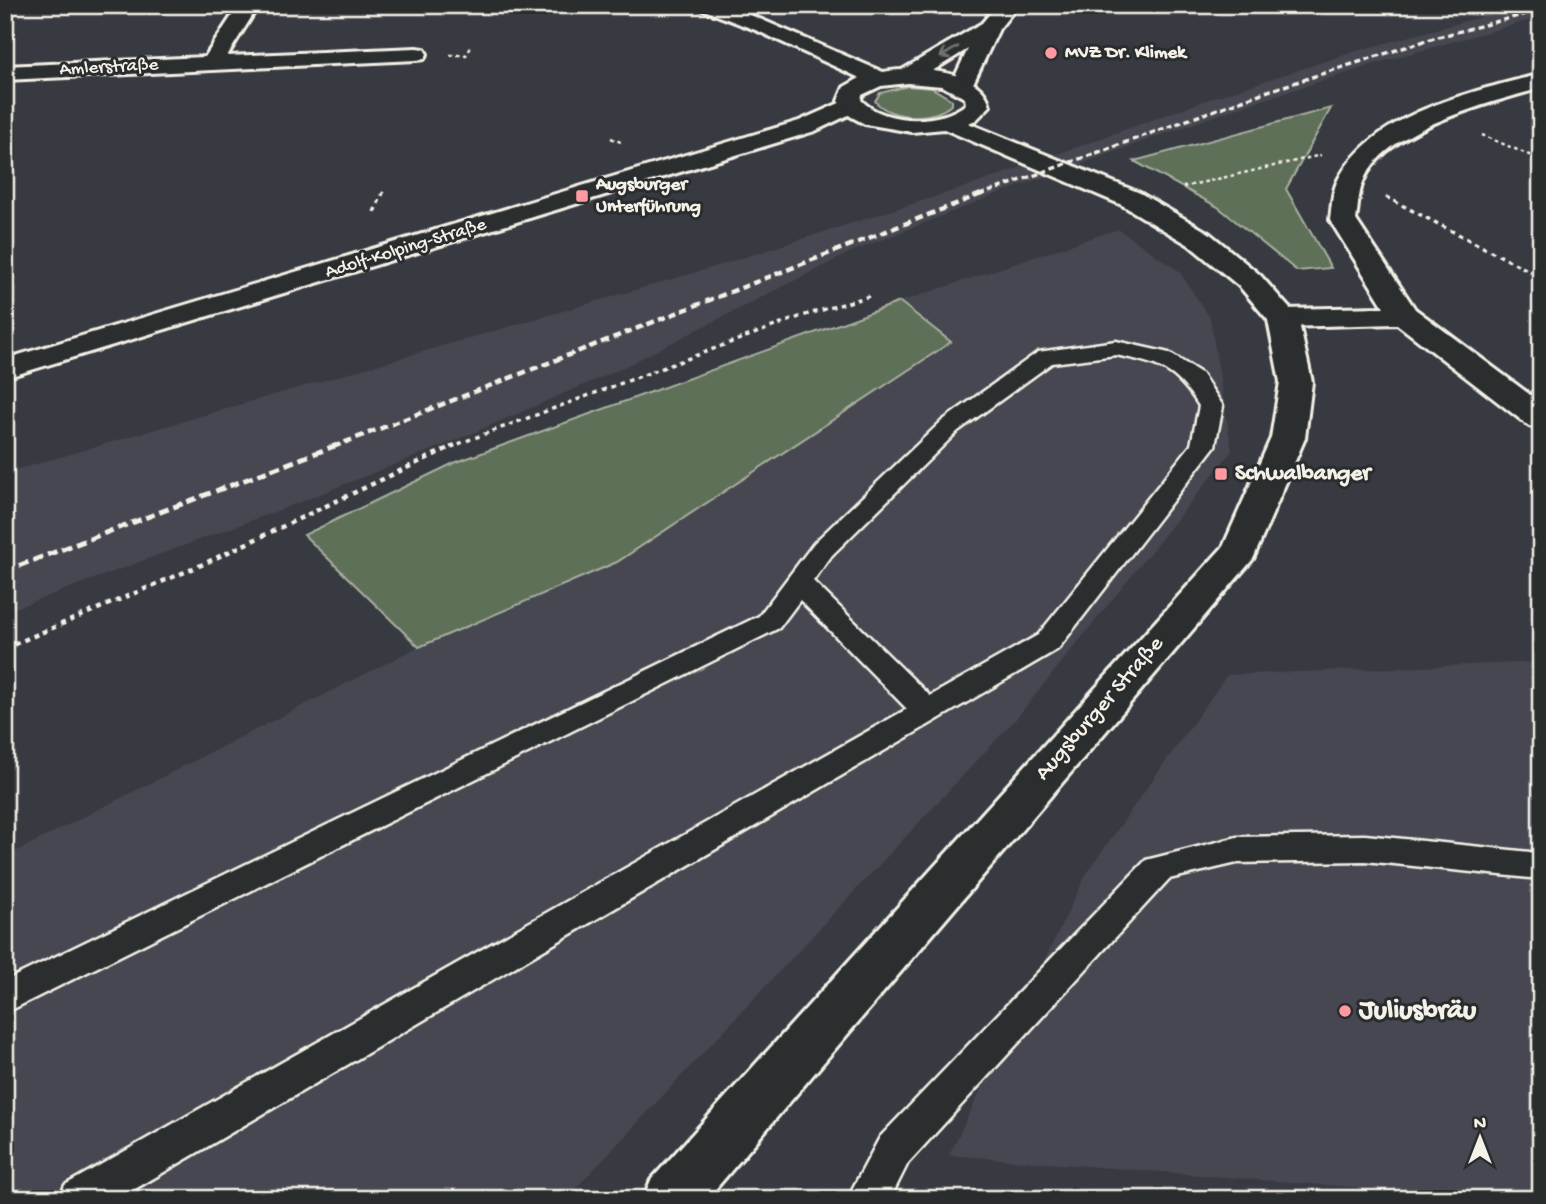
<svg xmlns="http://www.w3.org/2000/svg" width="1546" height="1204" viewBox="0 0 1546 1204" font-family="'Gochi Hand',sans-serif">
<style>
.built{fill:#464751}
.green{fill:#5e7059;stroke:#a9b0a0;stroke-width:2}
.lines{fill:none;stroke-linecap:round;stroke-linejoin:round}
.lane-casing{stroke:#f4f1e8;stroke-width:5}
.street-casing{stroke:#f4f1e8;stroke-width:6}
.secondary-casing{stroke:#f4f1e8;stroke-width:6}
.path-far2{stroke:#f4f1e8;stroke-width:2.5;stroke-dasharray:3.5 3.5;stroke-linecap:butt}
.path-far1{stroke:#f4f1e8;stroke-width:3.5;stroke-dasharray:4.5 4.5;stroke-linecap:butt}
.path{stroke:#f4f1e8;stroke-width:4.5;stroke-dasharray:5 5;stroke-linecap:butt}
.lane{fill:#2a2d2e;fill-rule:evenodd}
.street{fill:#2a2d2e;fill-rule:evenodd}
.secondary{fill:#2a2d2e;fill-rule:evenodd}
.rail-far2{stroke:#f4f1e8;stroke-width:3.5;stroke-dasharray:6 3.5;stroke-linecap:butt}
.rail-far1{stroke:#f4f1e8;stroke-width:4.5;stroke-dasharray:8 4.5;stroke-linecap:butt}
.rail{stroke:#f4f1e8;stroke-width:5;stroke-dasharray:10 5;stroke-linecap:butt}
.oneway{stroke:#71726f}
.poi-dot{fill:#ff9aa2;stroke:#2a2d2e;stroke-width:2.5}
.labels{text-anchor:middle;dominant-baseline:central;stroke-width:6;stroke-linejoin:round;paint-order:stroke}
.far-poi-label{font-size:19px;font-weight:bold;fill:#f4f1e8;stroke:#2a2d2e;text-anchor:start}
.far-street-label{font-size:19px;fill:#f4f1e8;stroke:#2a2d2e}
.poi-label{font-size:23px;font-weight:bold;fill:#f4f1e8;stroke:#2a2d2e;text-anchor:start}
.street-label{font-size:23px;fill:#f4f1e8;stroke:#2a2d2e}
.near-poi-label{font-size:28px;font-weight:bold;fill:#f4f1e8;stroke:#2a2d2e;text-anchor:start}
</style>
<rect width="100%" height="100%" fill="#383a41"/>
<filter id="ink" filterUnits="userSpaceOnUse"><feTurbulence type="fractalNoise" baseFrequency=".0143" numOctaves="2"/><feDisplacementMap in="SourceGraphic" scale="14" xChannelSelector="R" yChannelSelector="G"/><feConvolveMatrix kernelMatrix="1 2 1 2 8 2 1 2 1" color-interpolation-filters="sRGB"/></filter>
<g filter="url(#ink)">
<g class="built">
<path d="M1525 5H1541V17L1384 61 1237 108 997 194 851 252 616 371 452 442 282 509 5 612V473L714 267 975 184 1215 97 1360 50Z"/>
<path d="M1118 229 1179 271 1210 318 1232 451 1015 720 566 1199H5V857L418 647 617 562 950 342 900 302Z"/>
<path d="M1541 662V1199H1501L949 1155 1088 871 1227 675Z"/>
</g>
<g class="green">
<path d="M908 86 932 88 952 100V104C935 121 890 120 875 101L880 93Z"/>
<path d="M1331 108 1286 189 1331 268 1297 271 1218 207 1134 161Z"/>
<path d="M900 302 951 342 617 562 419 647 304 535 454 463Z"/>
</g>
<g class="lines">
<g class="lane-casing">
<g id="lane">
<path d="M1116 341 1169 353 1201 373 1223 406 1215 446 1058 649 118 1199H59L65 1185 907 709 800 600 779 628 5 1013V981L759 616 814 543 942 421 1038 352ZM1116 355C1159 364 1175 368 1199 406L1191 445 1038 635 930 696 813 581 832 555 958 431 1052 363Z"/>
<path d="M1365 835 1530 852 1541 855V875L1530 878 1365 861 1237 863 1169 879 908 1163 890 1199H847L880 1137 1146 860 1237 837Z"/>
</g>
</g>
<g class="street-casing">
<g id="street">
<path d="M239 5H259L227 56 416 48 424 49 427 54 424 59 416 60 5 80V66L205 57Z"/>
<path d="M997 5H1018L999 29 970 90H954L951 85 968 49 916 81H900L897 76 900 71 982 23Z"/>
<path d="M1541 74V88C1490 103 1384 128 1363 182 1358 194 1358 208 1356 220L1415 309 1541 403V429L1529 426 1397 324 1283 327 1273 324 1268 318 1273 312 1283 309 1384 307 1330 220C1332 206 1332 190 1339 178 1377 111 1472 92 1541 74Z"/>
<path d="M851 98 859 100 863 105 859 110 815 131 5 378V359L799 121Z"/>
</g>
</g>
<g class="secondary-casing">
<path id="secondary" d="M698 5H727L883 72C914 67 982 68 990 106L976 120 968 123 1140 193 1209 233 1260 275 1298 318 1312 382 1305 438 1253 559 707 1199H643L651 1180 1223 547 1271 438 1280 382 1268 320 1240 287 1189 245 1122 205 944 129 912 132 865 124 850 116 838 101 844 87 860 78 758 31 701 9ZM908 83 942 86 965 98 966 104C941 125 884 125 861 100L862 95 881 86Z"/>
</g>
<g class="path-far2">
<path d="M856 5 913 11 946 10"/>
<path d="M450 55H466L472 46"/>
<path d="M1482 135 1541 160"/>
<path d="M611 138 623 143"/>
<path d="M1183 187 1321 155"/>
<path d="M382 195 384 191"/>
</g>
<g class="path-far1">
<path d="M1386 197 1541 277"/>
<path d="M374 212 383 193"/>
<path d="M450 447 802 316 873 295"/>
</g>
<path class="path" d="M5 648 199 566 455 445"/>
<use href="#lane" class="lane"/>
<use href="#street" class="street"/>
<use href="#secondary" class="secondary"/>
<path class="rail-far2" d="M980 195 1262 93 1434 38 1541 10"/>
<path class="rail-far1" d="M333 447 984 193"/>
<path class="rail" d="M5 571 337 445"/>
</g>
<defs><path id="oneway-shaft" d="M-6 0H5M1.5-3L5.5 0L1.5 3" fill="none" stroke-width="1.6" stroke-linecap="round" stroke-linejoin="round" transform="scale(1.75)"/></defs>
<use class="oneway" href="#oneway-shaft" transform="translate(949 52) rotate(149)"/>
</g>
<g class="poi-dot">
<circle cx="1051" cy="53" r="7"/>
<rect x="575" y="189" width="14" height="14" rx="3.5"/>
<rect x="1214" y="467" width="14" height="14" rx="3.5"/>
<circle cx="1345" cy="1011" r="7"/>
</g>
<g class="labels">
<g class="far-poi-label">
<text x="1065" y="53">MVZ Dr. Klimek</text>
<text x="596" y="185">Augsburger<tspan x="596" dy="22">Unterführung</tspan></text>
</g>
<g class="far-street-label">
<text transform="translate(109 68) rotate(-3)">Amlerstraße</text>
<text transform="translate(406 249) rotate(-17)">Adolf-Kolping-Straße</text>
</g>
<g class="poi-label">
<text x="1235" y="474">Schwalbanger</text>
</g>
<g class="street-label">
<text transform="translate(1100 709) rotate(-49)">Augsburger Straße</text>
</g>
<g class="near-poi-label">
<text x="1359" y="1011">Juliusbräu</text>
</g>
</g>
<rect width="1546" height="1204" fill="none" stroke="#2a2d2e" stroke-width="28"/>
<rect x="14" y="14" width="1518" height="1176" fill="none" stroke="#f4f1e8" stroke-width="2.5" filter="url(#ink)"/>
<g transform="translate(1480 1138)" stroke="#2a2d2e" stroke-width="5" paint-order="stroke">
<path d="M0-5L12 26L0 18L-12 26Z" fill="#f4f1e8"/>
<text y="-10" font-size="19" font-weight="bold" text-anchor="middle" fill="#f4f1e8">N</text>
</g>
</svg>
